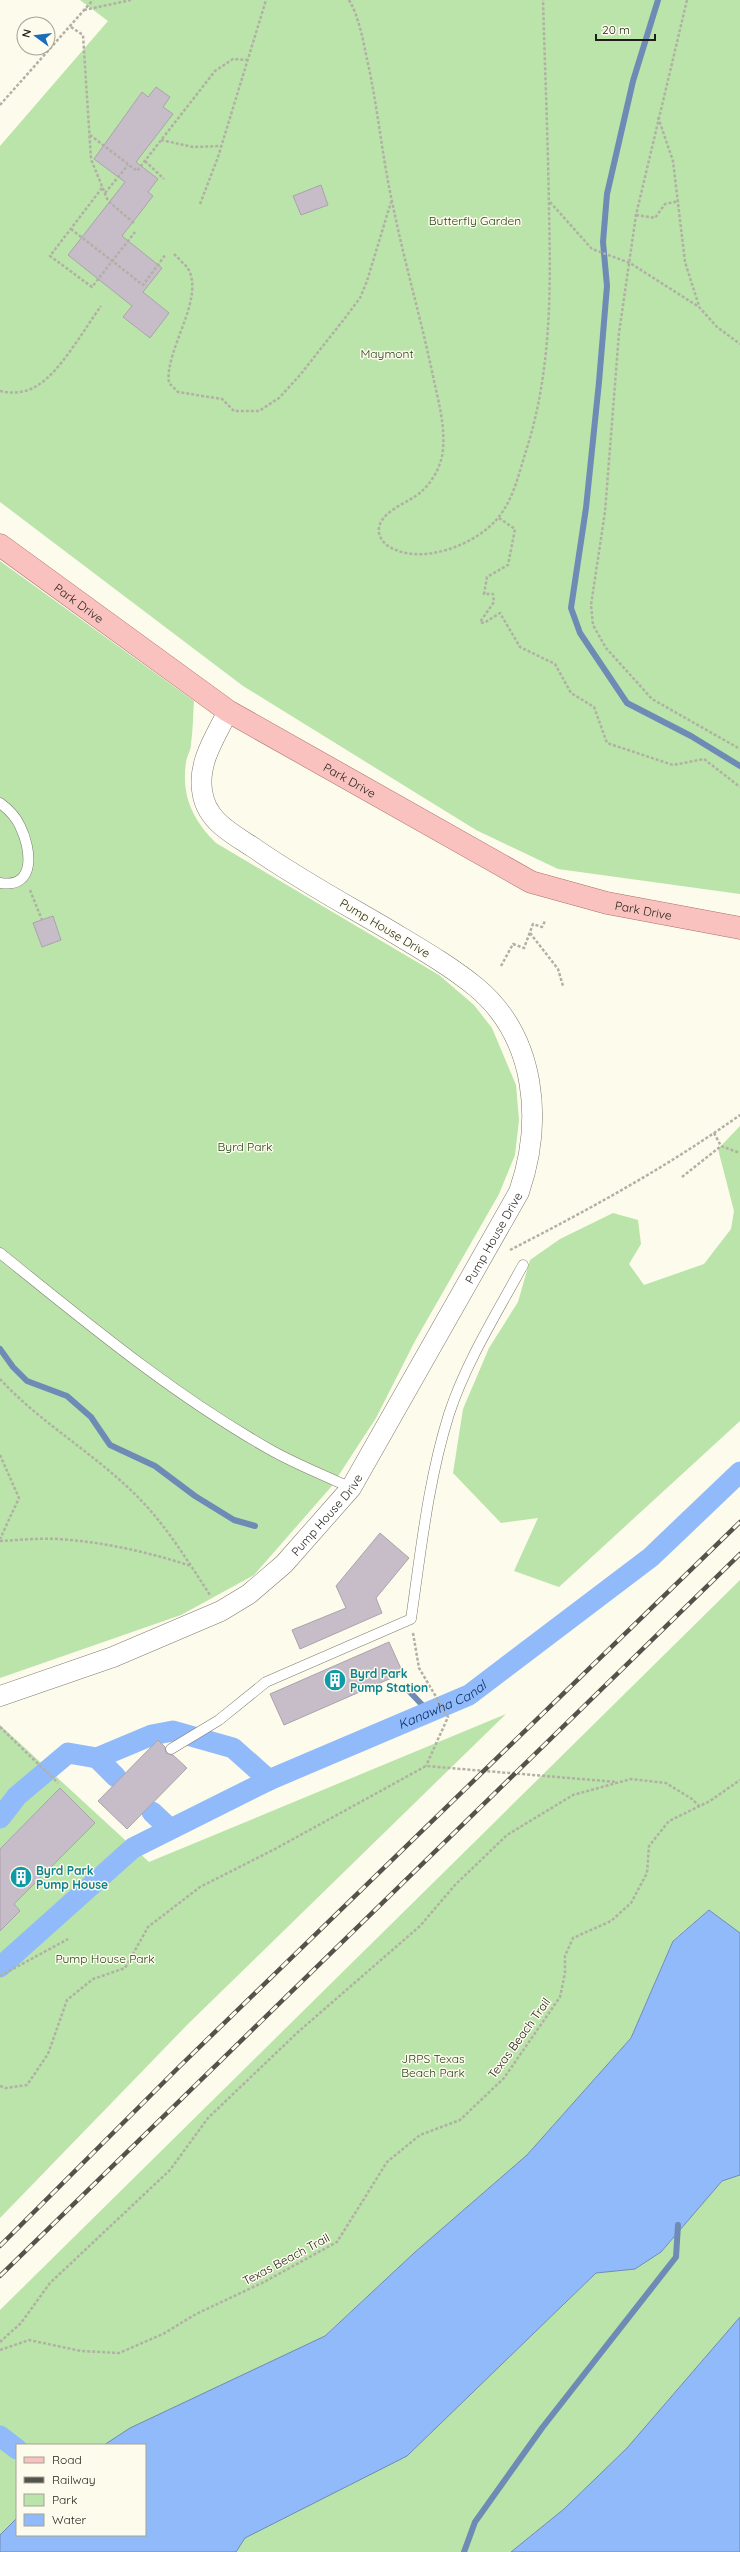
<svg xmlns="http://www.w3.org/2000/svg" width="740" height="2552" viewBox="0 0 740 2552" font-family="Quicksand,sans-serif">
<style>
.green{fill:#bae4aa}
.water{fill:#90baf9;stroke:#6e8bb6}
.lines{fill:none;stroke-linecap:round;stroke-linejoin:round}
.stream{stroke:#6e8bb6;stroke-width:6}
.canal{stroke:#90baf9;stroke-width:21}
.building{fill:#c7bdc9;stroke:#aca2ad}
.lane-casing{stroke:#7e7b6e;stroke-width:11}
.street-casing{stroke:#7e7b6e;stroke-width:21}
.primary-casing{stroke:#ab6e6a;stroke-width:23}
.path{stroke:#b2b0a5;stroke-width:2.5;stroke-dasharray:3 2;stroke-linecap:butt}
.lane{stroke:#fff;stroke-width:10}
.street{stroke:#fff;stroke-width:20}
.primary{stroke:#fac2bf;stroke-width:22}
.rail-casing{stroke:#53524b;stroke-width:4.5}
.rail{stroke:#fdfbec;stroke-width:3;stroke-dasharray:9;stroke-linecap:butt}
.labels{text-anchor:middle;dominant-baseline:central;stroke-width:3;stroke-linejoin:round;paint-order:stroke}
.park-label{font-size:12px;fill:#1d3c0f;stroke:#fdfbec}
.street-label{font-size:12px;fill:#1f1e19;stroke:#fdfbec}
.culture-label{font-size:12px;font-weight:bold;fill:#0d838f;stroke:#fdfbec;text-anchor:start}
.water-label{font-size:13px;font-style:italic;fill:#02285e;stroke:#fdfbec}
</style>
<rect width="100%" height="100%" fill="#fdfbec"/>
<g class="green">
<path d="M80 0H740V894L558 869 476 830 243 686 0 502V146L108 21Z"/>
<path d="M0 561 194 701C193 715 193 730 191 744 191 750 187 756 186 762 181 796 193 820 216 843L439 975 474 1005 492 1028 516 1085 519 1120 515 1155 499 1194 415 1341 376 1418 331 1487 254 1575 181 1615 0 1678Z"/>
<path d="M740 1126V1421L559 1587 514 1571 538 1518 501 1523 453 1473 463 1409 489 1348 518 1302 530 1260 560 1239 613 1213 638 1220 641 1244 629 1264 644 1285 704 1264 731 1229 734 1211 718 1149Z"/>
<path d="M740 1580V1933L709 1910 673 1940 631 2038 527 2155 414 2253 317 2343 118 2445H17V2526L0 2549V2310Z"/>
<path d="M506 1714 188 2024 0 2218V1725L149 1862Z"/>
<path d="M740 2175V2317L627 2448 564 2509 511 2552H236L245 2538 487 2378 596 2273 635 2269 661 2252 722 2181Z"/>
</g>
<g class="water">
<path d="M709 1910 740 1933V2175L722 2181 661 2252 635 2269 596 2273 407 2456 245 2538 236 2552H0V2535L17 2518V2535H145V2445H104L130 2428 325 2336 414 2253 527 2155 631 2038 673 1941Z"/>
<path d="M740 2317V2552H511L564 2509 627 2448Z"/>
</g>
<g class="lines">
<g class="stream">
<path d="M658 0 633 81 607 194 603 242 607 286 599 382 586 508 571 608 580 633 627 703 691 736 740 766"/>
<path d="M0 1349 13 1367 27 1381 67 1396 91 1417 110 1445 155 1466 195 1496 234 1520 255 1526"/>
<path d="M407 1689 429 1712"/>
<path d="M464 2552 475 2522 542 2428 676 2257 678 2225"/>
</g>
<g class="canal">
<path d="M97 1758 116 1777"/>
<path d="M152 1812 170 1829"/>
<path id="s1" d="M0 1818 17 1796 68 1753 97 1758 152 1735 173 1731 233 1748 269 1780 469 1695 651 1557 740 1472"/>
<path d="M0 1967 133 1848 269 1780"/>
<path d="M0 2436 17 2449"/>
</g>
</g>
<g class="building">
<path d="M156 87 170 97 163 107 173 114 136 162 158 179 148 192 153 196 122 236 162 268 143 292 169 313 150 338 123 317 132 306 68 255 125 182 94 159 142 92 148 97Z"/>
<path d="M321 185 328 205 301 215 293 196Z"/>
<path d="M53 916 61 940 42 947 33 923Z"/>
<path d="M380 1533 409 1558 376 1598 382 1613 300 1649 292 1630 346 1608 336 1586Z"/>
<path d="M389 1642 403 1673 284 1725 270 1694Z"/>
<path d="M158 1740 165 1747 166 1753 173 1755 187 1768 127 1829 98 1801Z"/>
<path d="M60 1788 95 1823 14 1904 20 1911 0 1931V1849Z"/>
</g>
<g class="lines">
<g class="lane-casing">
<g id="lane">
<path d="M0 803C8 809 16 817 20 826 31 848 37 889 0 883"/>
<path d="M0 1253C87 1323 172 1394 269 1449 295 1464 324 1475 351 1488"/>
<path d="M171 1749 219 1720 266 1682 411 1619C421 1550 428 1481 449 1414 466 1362 497 1313 523 1265"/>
</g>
</g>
<g class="street-casing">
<g id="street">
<path id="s2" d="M0 1696 113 1657 221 1611 249 1594 284 1564 351 1488 519 1192C543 1122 537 1038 476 987 449 965 419 948 389 930 343 903 297 878 254 848 231 833 205 820 202 790 198 761 216 736 228 711"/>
</g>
</g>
<g class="primary-casing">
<g id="primary">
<path id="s3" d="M0 545 228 711 531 882 607 903 740 928"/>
</g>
</g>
<g class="path">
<path d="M349 0C359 17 363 40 367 59 378 108 382 157 393 206 405 265 422 322 434 381 439 403 445 426 443 449 442 465 433 481 421 492 409 503 376 512 379 533 381 542 388 547 396 550 427 563 476 544 497 519 513 501 519 473 526 451 551 373 551 292 549 211 548 141 545 70 543 0"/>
<path d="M687 0 636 215 619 333 605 512 591 605 593 625 606 648 652 699 740 749"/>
<path d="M84 10 131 0"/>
<path d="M71 27 83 35 91 159 108 201 134 223"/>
<path d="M0 105 93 0"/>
<path d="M658 117 673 161 685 262 699 306"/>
<path d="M90 135 137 171 215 71 233 59 248 60"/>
<path d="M161 140 193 147 221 146"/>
<path d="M145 161 164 179"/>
<path d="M102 188 50 256 92 287 135 232"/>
<path d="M105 193 128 165"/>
<path d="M550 202 592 249 630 263 699 307 717 327 740 344"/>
<path d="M200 204 218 157 266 0"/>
<path d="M636 215 655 218 665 204 679 201"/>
<path d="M71 229 143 285 166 254"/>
<path d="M174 254C178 258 183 263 187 267 207 297 164 350 169 383L178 392 222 399 234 411H259L279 398 300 375 345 318 360 298 367 281 391 202"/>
<path d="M0 391C13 394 27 393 38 385 60 372 85 328 101 306"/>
<path d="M499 518 515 529 508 565 487 577 484 594H493L494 602 480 622 484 623 500 613 520 647 555 664 571 693 594 707 607 743 673 765 704 759 740 787"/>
<path d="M30 890 42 920"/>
<path d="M530 933 558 969 563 986"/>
<path d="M501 966 513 944 524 948 533 924 542 927 545 921"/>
<path d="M714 1133 721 1146"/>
<path d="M682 1177 721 1146 740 1153"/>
<path d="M510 1250C590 1209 667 1167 740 1115"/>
<path d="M0 1379C44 1427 105 1459 149 1509 172 1535 191 1566 210 1595"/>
<path d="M0 1455 19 1498 0 1539"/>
<path d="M0 1541C19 1540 39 1538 58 1539 104 1542 148 1552 191 1566"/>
<path d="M413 1633 419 1668 448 1717 426 1766"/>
<path d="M0 1727 58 1783"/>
<path d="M0 1976 68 1939"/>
<path d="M0 2086 6 2088 27 2085 48 2054 67 2000 93 1979 125 1968 148 1927 200 1887 275 1849 426 1766 617 1782"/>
<path d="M0 2342 21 2323 50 2283 170 2170 208 2118 298 2032 420 1926 455 1885 507 1835 573 1795 631 1779 666 1783 692 1799 700 1807"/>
<path d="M0 2350 29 2340 81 2351 119 2353 163 2334 196 2314 264 2282 337 2242 387 2162 420 2135 460 2120 504 2078 560 1997 565 1973V1956L573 1938 611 1921 631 1903 647 1873 649 1846 669 1821 710 1801 740 1780"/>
</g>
<use href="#lane" class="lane"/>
<use href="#street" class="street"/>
<use href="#primary" class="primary"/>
<g class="rail-casing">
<g id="rail">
<path d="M0 2246 180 2066 740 1522"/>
<path d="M0 2276 740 1554"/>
</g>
</g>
<use href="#rail" class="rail"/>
</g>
<defs>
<g id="building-disc" transform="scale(1.15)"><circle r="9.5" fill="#0f9aa8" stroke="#fdfbec"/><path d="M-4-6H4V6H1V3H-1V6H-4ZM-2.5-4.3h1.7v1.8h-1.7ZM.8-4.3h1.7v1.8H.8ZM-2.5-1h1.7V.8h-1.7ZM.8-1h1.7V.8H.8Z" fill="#fff"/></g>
</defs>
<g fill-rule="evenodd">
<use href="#building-disc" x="335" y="1680"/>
<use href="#building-disc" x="21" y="1877"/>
</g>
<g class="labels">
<g class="park-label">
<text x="475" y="220">Butterfly Garden</text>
<text x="387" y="353">Maymont</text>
<text x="245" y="1146">Byrd Park</text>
<text x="105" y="1958">Pump House Park</text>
<text x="433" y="2058">JRPS Texas<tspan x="433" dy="14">Beach Park</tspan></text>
</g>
<g class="street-label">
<text stroke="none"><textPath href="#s3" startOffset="98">Park Drive</textPath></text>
<text stroke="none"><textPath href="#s3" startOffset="422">Park Drive</textPath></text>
<text stroke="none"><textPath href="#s3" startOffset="746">Park Drive</textPath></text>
<text transform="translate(385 928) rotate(31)">Pump House Drive</text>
<text stroke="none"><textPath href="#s2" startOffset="705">Pump House Drive</textPath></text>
<text stroke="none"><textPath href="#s2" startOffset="381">Pump House Drive</textPath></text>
<text transform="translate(519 2038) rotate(-54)">Texas Beach Trail</text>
<text transform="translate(286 2259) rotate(-28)">Texas Beach Trail</text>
</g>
<g class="culture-label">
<text x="350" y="1673">Byrd Park<tspan x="350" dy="14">Pump Station</tspan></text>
<text x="36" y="1870">Byrd Park<tspan x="36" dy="14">Pump House</tspan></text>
</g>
<g class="water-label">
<text stroke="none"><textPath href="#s1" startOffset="504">Kanawha Canal</textPath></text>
</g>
</g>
<rect x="16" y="2444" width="130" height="92" fill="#fdfbec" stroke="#a4a398"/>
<rect x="24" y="2457" width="20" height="6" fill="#fac2bf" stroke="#a4a398"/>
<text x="52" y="2464" font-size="12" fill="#1f1e19">Road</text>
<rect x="24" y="2477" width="20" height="6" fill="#53524b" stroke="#a4a398"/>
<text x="52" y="2484" font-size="12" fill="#1f1e19">Railway</text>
<rect x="24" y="2494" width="20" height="12" fill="#bae4aa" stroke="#a4a398"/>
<text x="52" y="2504" font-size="12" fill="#1f1e19">Park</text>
<rect x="24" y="2514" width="20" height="12" fill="#90baf9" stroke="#a4a398"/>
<text x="52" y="2524" font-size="12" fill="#1f1e19">Water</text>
<g transform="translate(36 36) rotate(285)"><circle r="19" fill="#fdfbec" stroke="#a4a398"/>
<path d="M0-3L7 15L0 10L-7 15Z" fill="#196ebc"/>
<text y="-6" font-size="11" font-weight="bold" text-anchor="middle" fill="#1f1e19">N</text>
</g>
<path d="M596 34v6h59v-6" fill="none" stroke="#1f1e19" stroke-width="2"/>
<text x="602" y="34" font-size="12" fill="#1f1e19" stroke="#fdfbec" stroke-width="3" paint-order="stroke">20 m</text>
</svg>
